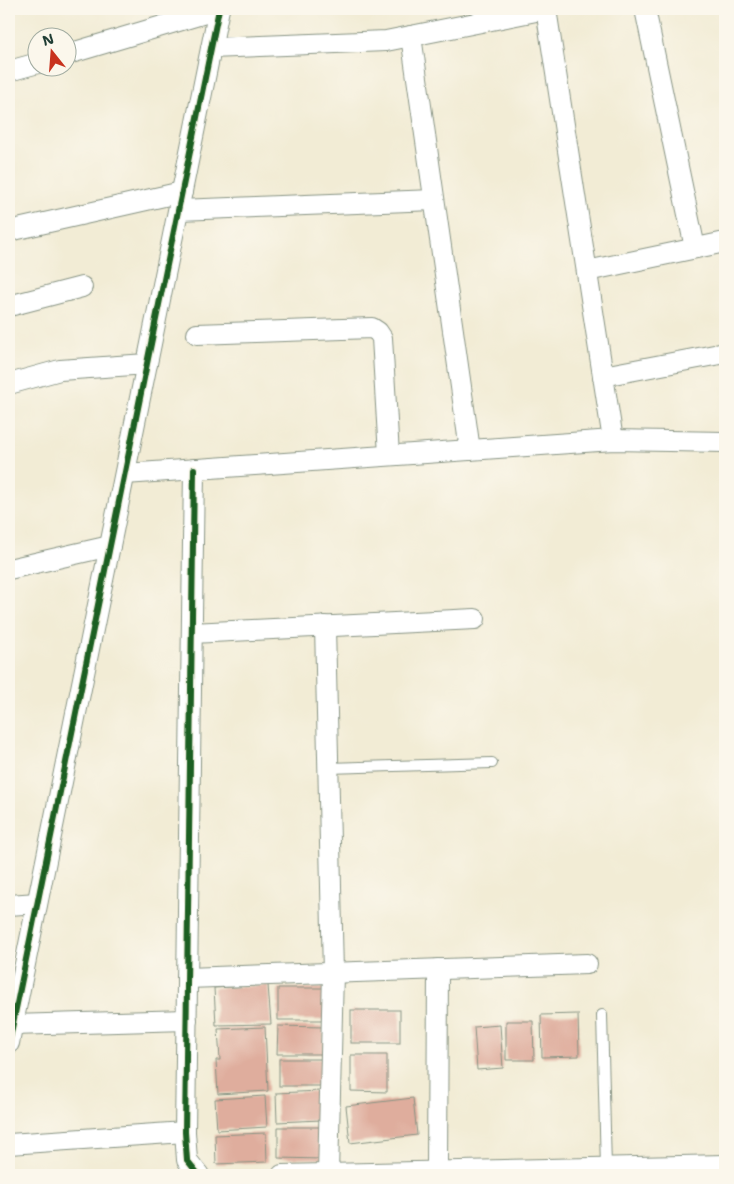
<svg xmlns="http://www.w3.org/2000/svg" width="734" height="1184" viewBox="0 0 734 1184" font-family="'Shantell Sans',sans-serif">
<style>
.building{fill:#dfad9d}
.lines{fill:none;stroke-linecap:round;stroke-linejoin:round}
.lane-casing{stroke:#889484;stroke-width:12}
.street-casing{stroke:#889484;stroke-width:22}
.lane{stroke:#fff;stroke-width:10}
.street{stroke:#fff;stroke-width:20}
.cycleway-casing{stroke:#fbf7ec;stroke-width:9}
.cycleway{stroke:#1b5e20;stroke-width:6}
</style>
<rect width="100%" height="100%" fill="#fbf7ec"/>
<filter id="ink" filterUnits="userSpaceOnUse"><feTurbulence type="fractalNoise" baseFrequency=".02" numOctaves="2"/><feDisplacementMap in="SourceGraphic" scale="10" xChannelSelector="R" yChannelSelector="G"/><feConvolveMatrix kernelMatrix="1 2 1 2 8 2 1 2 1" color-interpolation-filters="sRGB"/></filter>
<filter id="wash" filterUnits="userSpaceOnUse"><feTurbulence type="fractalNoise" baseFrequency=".0096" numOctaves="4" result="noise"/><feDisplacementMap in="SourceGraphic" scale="20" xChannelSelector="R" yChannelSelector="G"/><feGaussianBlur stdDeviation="1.12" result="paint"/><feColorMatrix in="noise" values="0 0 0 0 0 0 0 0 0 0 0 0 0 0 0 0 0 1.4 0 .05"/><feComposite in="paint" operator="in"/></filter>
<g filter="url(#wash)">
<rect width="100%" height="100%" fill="#f2ecd5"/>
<g id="blocks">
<g class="building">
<path d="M268 985 271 1024 216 1025 214 988Z"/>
<path d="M278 988H327L326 1020H278Z"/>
<rect x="351" y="1010" width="49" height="33"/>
<path d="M578 1014 579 1056 542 1057 541 1015Z"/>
<path d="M506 1021H533L534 1060H506Z"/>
<path d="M500 1025 503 1068 477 1070 474 1027Z"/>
<path d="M278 1026 324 1027V1054H277Z"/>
<path d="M265 1027 268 1091 218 1094 216 1060H220L218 1029Z"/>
<path d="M351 1055H387V1092L351 1091Z"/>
<rect x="279" y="1059" width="43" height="27"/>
<path d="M320 1091 321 1120 277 1122 276 1093Z"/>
<path d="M265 1096 267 1127 217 1130 215 1099Z"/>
<path d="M413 1098 417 1135 350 1143 346 1106Z"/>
<path d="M278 1127H322V1159L278 1158Z"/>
<path d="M266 1133 267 1162 216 1164 215 1135Z"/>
</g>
</g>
</g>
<g filter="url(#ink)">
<use href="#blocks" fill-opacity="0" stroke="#889484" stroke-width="1"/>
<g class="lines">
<g class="lane-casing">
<g id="lane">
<path d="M328 768 492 763"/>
<path d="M602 1015 606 1168"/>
</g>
</g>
<g class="street-casing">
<g id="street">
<path d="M546 9 613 440"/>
<path d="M645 9 695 248"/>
<path d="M411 36 470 450"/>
<path d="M211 48 386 41 546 9"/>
<path d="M68 54 219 9"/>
<path d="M9 71 38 63"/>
<path d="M179 210 434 200"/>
<path d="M9 231 182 192"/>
<path d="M587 271 725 242"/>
<path d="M9 306 82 287"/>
<path d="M197 334 372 328 378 332 382 338 389 455"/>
<path d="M603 376 725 353"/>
<path d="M9 384 60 370 147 364"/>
<path d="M194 469 185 1132 187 1160 199 1175"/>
<path d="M125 474 613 440 725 442"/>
<path d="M9 569 110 546"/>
<path d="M325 626 333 973 328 1174"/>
<path d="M192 633 475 619"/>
<path d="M9 905 37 903"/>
<path d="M187 978 587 964"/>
<path d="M12 1025 187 1020"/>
<path d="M9 1043 219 9"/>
<path d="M9 1144 185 1132"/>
<path d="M437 1172 438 969"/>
<path d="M282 1175 725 1165"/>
</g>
</g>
<use href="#lane" class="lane"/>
<use href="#street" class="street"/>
<g class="cycleway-casing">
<g id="cycleway">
<path d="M194 469 185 1132 187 1160 199 1175"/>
<path d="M9 1043 219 9"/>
</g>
</g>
<use href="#cycleway" class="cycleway"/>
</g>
</g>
<rect width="734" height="1184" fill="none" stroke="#fbf7ec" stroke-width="30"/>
<g transform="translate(52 52) rotate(343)"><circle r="24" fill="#fbf7ec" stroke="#a3ada2"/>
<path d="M0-4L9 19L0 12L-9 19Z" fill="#c8321e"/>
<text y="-8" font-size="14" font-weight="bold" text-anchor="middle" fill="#1f3d34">N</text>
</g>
</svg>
